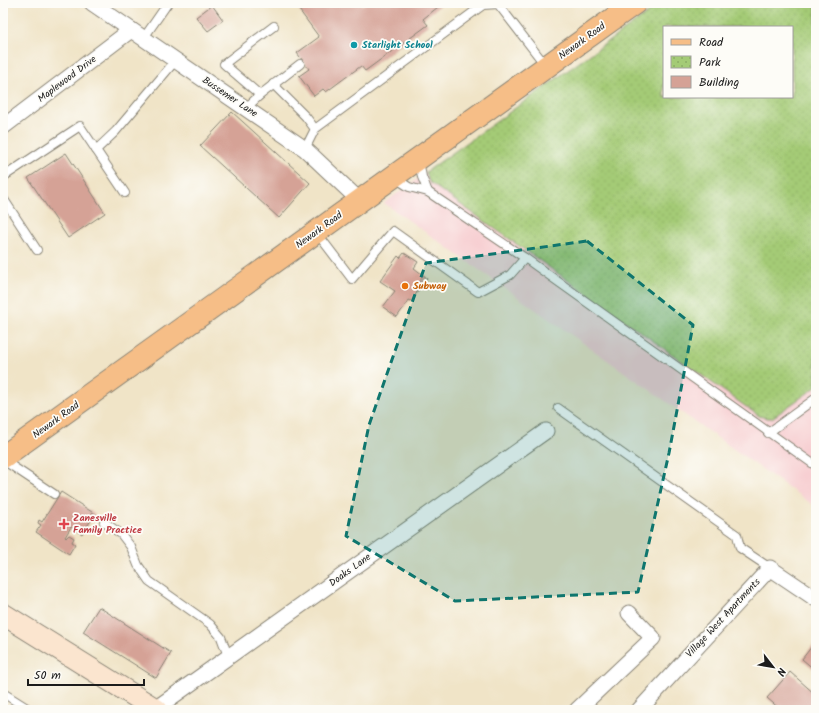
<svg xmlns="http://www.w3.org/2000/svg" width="819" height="713" viewBox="0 0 819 713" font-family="Kalam,sans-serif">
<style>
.built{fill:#f7cfd2;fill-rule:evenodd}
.park{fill:url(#park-dots);stroke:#607449;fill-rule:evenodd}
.building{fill:#d5a296}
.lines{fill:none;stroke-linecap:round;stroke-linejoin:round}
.lane-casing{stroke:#868072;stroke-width:10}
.street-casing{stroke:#868072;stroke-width:17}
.secondary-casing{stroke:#868072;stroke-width:23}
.primary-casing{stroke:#868072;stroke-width:24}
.lane{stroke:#fff;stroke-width:8}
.street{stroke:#fff;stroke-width:15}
.secondary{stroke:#fbe5cf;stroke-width:21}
.primary{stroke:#f6be87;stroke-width:22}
.marked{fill:#0f766e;fill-opacity:0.2;stroke:#0f766e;stroke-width:3;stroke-dasharray:8 5;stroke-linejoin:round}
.culture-dot{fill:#0f9aa8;stroke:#fdfcf7;stroke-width:1.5}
.food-dot{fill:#e8710a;stroke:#fdfcf7;stroke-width:1.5}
.health-dot{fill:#e0444e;stroke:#fdfcf7;stroke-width:1.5}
.labels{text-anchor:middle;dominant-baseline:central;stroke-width:3.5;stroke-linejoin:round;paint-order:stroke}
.street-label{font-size:10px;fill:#1c1c1c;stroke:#fdfcf7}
.culture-label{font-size:10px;font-weight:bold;fill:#0d838f;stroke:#fdfcf7;text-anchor:start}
.food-label{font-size:10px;font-weight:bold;fill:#c56008;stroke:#fdfcf7;text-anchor:start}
.health-label{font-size:10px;font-weight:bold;fill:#be3a42;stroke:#fdfcf7;text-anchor:start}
</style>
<defs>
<pattern id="park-dots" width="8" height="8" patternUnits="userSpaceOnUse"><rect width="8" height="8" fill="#a4cb76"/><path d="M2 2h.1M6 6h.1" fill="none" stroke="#8dae66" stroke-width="1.8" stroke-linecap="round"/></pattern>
</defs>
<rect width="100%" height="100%" fill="#fdfcf7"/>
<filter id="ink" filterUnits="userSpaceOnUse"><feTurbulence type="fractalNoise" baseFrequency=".025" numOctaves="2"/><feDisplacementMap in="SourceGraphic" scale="8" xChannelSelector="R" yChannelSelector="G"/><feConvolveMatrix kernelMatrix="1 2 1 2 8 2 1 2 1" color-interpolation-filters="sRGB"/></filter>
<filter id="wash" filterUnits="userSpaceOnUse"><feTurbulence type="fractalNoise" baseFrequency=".012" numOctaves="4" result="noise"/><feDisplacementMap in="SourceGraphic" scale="16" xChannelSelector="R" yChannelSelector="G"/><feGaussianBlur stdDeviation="0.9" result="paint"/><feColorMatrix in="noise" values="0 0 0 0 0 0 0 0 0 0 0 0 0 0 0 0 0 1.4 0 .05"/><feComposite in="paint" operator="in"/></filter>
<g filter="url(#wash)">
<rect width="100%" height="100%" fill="#f0e4c7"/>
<path class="built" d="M662 3H816V507L384 203ZM664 27H792V97H664Z"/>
<path class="park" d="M662 3H816V387L772 418H767L759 416 429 182 426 172ZM664 27H792V97H664Z"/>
<g id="blocks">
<g class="building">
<path d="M294 3H361L363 5 366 3H443L423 19 428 25 365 71 361 66 326 92 323 89 314 96 299 76 309 69 297 53 319 37Z"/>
<path d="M212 5 223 20 208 31 196 17Z"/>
<path d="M232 112 310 183 279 218 200 146Z"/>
<path d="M66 153 105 213 68 238 28 178Z"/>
<path d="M404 253 418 262 414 268 427 278 411 301 409 300 397 317 383 307 395 291 380 281 398 256 400 258Z"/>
<path d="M61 492 95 514 82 534 71 527 65 537 66 538 69 535 74 538 72 542 75 544 69 554 36 532 41 525 38 523 39 520 42 522Z"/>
<path d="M99 607 171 653 156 678 83 632Z"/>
<path d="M816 641V671L802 659Z"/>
<path d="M790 672 816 695V710H781L767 698Z"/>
</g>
</g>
</g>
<g filter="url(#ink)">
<use href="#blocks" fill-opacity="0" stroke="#868072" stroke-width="1"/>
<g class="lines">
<g class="lane-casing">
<g id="lane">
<path d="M143 39 168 3"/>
<path d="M273 84 306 117 315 129"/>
<path d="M260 95 224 64 274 26"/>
<path d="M246 108 260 95 300 64"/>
<path d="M305 149 315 129 483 5 498 4 546 66"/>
<path d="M96 150 116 131 176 60"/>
<path d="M419 160 422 177 428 192"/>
<path d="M3 177 80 126 125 193"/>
<path d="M395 178 409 187 428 192 525 258 816 466"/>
<path d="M3 198 37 250"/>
<path d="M317 233 352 279 393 231 478 292 510 275 525 258"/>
<path d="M558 408 737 535 740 548 770 568"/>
<path d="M768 433 816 398"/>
<path d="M3 460 54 494"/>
<path d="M104 522 121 534 131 547 138 565 149 581 210 624 221 637 228 656"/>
<path d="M3 693 30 710"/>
</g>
</g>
<g class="street-casing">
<g id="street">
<path d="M92 3 305 149 360 201"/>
<path d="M3 127 131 30"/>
<path d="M155 709 546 431"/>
<path d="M577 710 653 638 629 613"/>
<path d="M639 710 770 568 816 599"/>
</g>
</g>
<g class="secondary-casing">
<path id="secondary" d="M3 614 157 710"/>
</g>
<g class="primary-casing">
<path id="primary" d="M3 457 635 3"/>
</g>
<use href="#lane" class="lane"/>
<use href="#street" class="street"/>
<use href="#secondary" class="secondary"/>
<use href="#primary" class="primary"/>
</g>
</g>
<path class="marked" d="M587 241 693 325 669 453 638 592 455 601 346 536 369 425 426 263Z"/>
<circle class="culture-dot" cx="354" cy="45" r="4"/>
<circle class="food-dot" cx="405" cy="286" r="4"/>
<path class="health-dot" d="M62 518h4v4h4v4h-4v4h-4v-4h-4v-4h4z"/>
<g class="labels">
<g class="street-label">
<text transform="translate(582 41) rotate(-36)">Newark Road</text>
<text transform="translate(67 79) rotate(-37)">Maplewood Drive</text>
<text transform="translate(230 97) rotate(34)">Bussemer Lane</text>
<text transform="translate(319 230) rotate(-36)">Newark Road</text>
<text transform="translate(56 420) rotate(-36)">Newark Road</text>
<text transform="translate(350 570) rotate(-36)">Doaks Lane</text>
<text transform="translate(723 618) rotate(-47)">Village West Apartments</text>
</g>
<g class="culture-label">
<text x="362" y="45">Starlight School</text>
</g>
<g class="food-label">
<text x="413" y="286">Subway</text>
</g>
<g class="health-label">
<text x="73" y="518">Zanesville<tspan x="73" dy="12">Family Practice</tspan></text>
</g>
</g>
<rect width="819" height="713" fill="none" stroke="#fdfcf7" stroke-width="16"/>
<rect x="663" y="26" width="130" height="72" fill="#fdfcf7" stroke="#a3a29f"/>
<rect x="671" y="39" width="20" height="6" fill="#f6be87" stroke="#a3a29f"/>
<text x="699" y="46" font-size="12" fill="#1c1c1c">Road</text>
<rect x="671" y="56" width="20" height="12" fill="url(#park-dots)" stroke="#a3a29f"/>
<text x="699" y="66" font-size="12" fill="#1c1c1c">Park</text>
<rect x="671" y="76" width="20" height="12" fill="#d5a296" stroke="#a3a29f"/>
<text x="699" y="86" font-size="12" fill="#1c1c1c">Building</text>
<g transform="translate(773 667) rotate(121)" stroke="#fdfcf7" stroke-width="3" paint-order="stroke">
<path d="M0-3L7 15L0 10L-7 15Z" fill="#1c1c1c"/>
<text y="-6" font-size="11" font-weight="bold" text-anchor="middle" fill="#1c1c1c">N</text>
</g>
<path d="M28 679v6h116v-6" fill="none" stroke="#1c1c1c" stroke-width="2"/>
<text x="34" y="679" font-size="12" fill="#1c1c1c" stroke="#fdfcf7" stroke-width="3" paint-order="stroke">50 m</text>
</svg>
